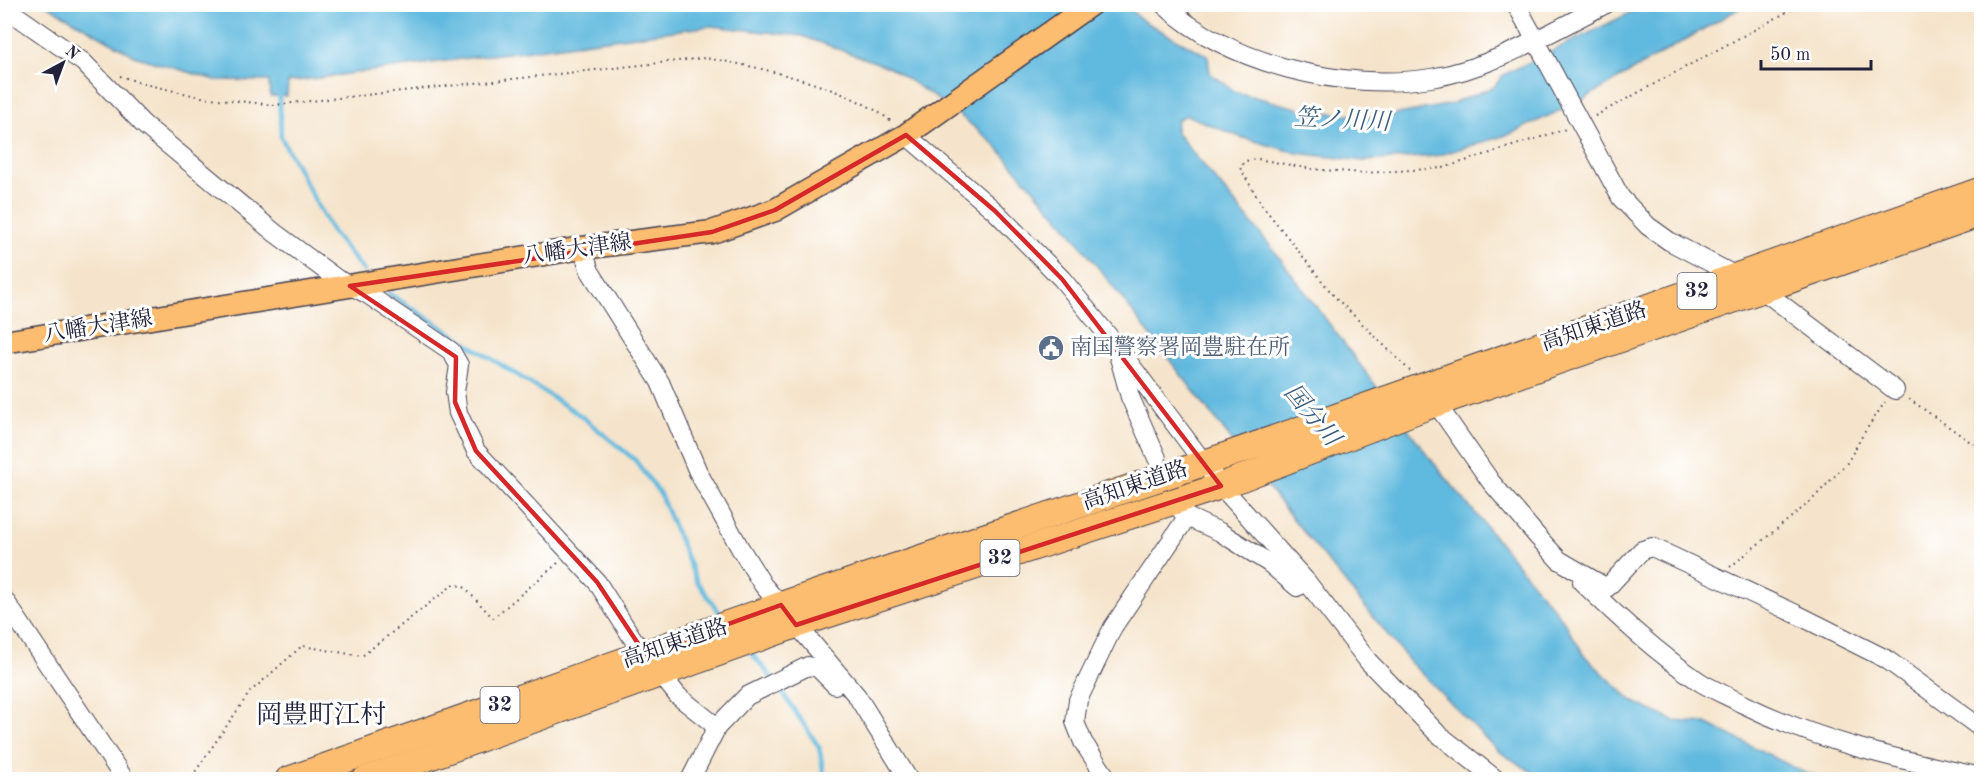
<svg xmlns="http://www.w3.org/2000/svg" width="1986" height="784" viewBox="0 0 1986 784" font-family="'Old Standard TT','Noto Serif JP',serif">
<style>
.water{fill:#61b9de;stroke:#426e8c;stroke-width:1.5}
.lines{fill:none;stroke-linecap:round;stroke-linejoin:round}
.stream{stroke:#61b9de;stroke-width:4.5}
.minor-casing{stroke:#423f51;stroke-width:20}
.major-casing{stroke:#423f51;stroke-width:25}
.highway-casing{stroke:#423f51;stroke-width:28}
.path{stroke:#423f51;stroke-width:2;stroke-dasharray:1.5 4.5;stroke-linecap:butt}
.minor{stroke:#fff;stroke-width:18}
.major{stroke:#fcbd6f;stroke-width:22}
.highway{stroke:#fcbd6f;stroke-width:26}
.marked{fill:none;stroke:#d62828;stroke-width:4.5;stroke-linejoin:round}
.labels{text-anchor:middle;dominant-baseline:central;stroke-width:6;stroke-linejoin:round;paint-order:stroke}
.shield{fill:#fff;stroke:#646476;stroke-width:1.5}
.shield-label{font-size:21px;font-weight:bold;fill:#22223b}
.street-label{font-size:22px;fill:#22223b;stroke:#fff}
.service-label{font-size:22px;fill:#4e5e75;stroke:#fff;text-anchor:start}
.water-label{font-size:24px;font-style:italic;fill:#3b5e7c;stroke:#fff}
.quarter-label{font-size:26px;fill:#22223b;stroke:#fff}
</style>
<rect width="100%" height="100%" fill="#fff"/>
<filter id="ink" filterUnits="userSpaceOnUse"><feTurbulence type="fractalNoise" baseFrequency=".0167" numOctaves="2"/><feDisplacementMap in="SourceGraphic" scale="12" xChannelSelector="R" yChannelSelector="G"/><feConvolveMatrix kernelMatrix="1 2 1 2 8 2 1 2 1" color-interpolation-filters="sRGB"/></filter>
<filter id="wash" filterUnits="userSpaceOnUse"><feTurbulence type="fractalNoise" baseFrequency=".008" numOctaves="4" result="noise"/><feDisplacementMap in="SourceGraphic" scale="24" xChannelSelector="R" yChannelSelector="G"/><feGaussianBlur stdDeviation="1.35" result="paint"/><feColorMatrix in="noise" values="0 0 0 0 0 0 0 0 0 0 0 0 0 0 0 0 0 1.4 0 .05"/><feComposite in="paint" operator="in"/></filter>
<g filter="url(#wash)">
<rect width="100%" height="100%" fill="#f5e4cb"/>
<path class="water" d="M46 5H1124L1145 22 1208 56 1210 73 1236 92 1305 110 1378 118 1451 104 1494 87 1503 75 1646 5H1745L1582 100 1510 134 1436 156 1364 161 1297 153 1240 137 1186 115 1177 120 1176 132 1273 249 1433 462 1563 620 1585 656 1632 701 1674 721 1706 723 1805 773 1830 779H1543L1498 751 1410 662 1284 508 1066 226 994 144 956 112 891 68 802 36 711 26 288 82 287 96H270L269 81 215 80 137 57Z"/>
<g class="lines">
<g class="stream">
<path d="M279 91 281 137 332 232 364 271"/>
<path d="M388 293 580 415 635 460 660 494 697 582 723 617"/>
<path d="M749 650 772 678"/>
<path d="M778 686 819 747 825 780"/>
</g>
</g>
</g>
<g filter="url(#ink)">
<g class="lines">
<g class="minor-casing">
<g id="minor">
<path d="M1163 4C1227 64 1345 92 1431 78 1493 68 1550 32 1606 4"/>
<path d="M1516 4 1621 198 1648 226 1669 241 1761 289 1895 390"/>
<path d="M4 7 83 62 143 124 275 233 337 279 367 294 451 351 459 365 455 392 458 413 476 451 597 582 633 639 678 696 717 727"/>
<path d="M906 135 995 211 1062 279 1115 344 1221 486 1307 582 1368 661 1437 733 1497 780"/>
<path d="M582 248 590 271 660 382 698 472 740 548 763 585 857 696 909 780"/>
<path d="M1118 354 1130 397 1157 458"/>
<path d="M1431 396 1491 482 1537 536 1559 560 1607 588 1642 550 1652 547 1796 614 1886 659 1982 729"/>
<path d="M1180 509 1187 517 1220 532 1269 563 1297 587 1307 582"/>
<path d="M1582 582C1619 618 1657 653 1700 682 1713 690 1728 696 1741 703 1817 741 1899 760 1982 777"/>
<path d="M4 599 125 780"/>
<path d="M690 780 717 727 747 696 808 666 818 668 835 685"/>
<path d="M1108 780 1083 742 1075 722 1078 700 1113 627 1187 517"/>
</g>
</g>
<g class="major-casing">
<path id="major" d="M4 342 582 248 712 232 775 210 906 135 1091 4"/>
</g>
<g class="highway-casing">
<g id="highway">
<path d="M288 780 781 605 1219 458 1982 190"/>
<path d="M365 780 796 625 1221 486 1423 408 1982 213"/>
</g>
</g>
<g class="path">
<path d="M120 76 144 84 201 97 274 105 705 58C758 66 853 88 893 123"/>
<path d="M1595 116 1802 4"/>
<path d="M1410 371 1334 296 1262 205 1240 168 1245 161 1258 159 1311 169 1364 173 1443 168 1566 129"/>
<path d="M1909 399 1982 450"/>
<path d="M1730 567 1810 502 1847 463 1864 433 1885 402"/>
<path d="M187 780 193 775 250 692 302 646 362 656 454 584 464 587 493 618 558 563"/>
</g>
<use href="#minor" class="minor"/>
<use href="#major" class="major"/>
<use href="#highway" class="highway"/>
</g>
</g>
<path class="marked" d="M906 135 995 211 1062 279 1221 486 796 625 781 605 645 654 597 582 476 451 455 402 456 357 350 286 712 232 775 210Z"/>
<defs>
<g id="civic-disc" transform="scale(1.35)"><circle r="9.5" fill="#5c6f8a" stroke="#fff"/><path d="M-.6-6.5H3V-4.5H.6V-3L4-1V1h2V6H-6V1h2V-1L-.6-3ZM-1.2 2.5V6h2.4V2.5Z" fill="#fff"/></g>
</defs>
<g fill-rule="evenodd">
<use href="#civic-disc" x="1051" y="348"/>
</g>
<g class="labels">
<g class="shield">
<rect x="1677.5" y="273" width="39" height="36" rx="4.5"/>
<rect x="980.5" y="540" width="39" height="36" rx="4.5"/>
<rect x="480.5" y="687" width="39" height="36" rx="4.5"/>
</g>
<g class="shield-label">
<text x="1697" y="291">32</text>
<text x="1000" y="558">32</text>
<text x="500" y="705">32</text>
</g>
<g class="street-label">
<text transform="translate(577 250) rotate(-8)">八幡大津線</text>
<text transform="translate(98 327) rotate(-9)">八幡大津線</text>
<text transform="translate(1594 327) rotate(-19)">高知東道路</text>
<text transform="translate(1135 486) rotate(-19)">高知東道路</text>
<text transform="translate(675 644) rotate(-19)">高知東道路</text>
</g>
<g class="service-label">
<text x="1070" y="348">南国警察署岡豊駐在所</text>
</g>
<g class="water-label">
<text transform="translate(1342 121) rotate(3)">笠ノ川川</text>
<text transform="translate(1311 416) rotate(50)">国分川</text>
</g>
<g class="quarter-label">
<text x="321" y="716">岡豊町江村</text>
</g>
</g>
<rect width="1986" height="784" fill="none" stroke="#fff" stroke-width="24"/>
<g transform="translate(63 63) rotate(41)" stroke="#ffffff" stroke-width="4.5" paint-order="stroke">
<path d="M0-4.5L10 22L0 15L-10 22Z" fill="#22223b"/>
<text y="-9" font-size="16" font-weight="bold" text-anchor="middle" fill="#22223b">N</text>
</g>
<path d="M1761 60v9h110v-9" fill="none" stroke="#22223b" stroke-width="3"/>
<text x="1770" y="60" font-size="18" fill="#22223b" stroke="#ffffff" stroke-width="4.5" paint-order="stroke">50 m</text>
</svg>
